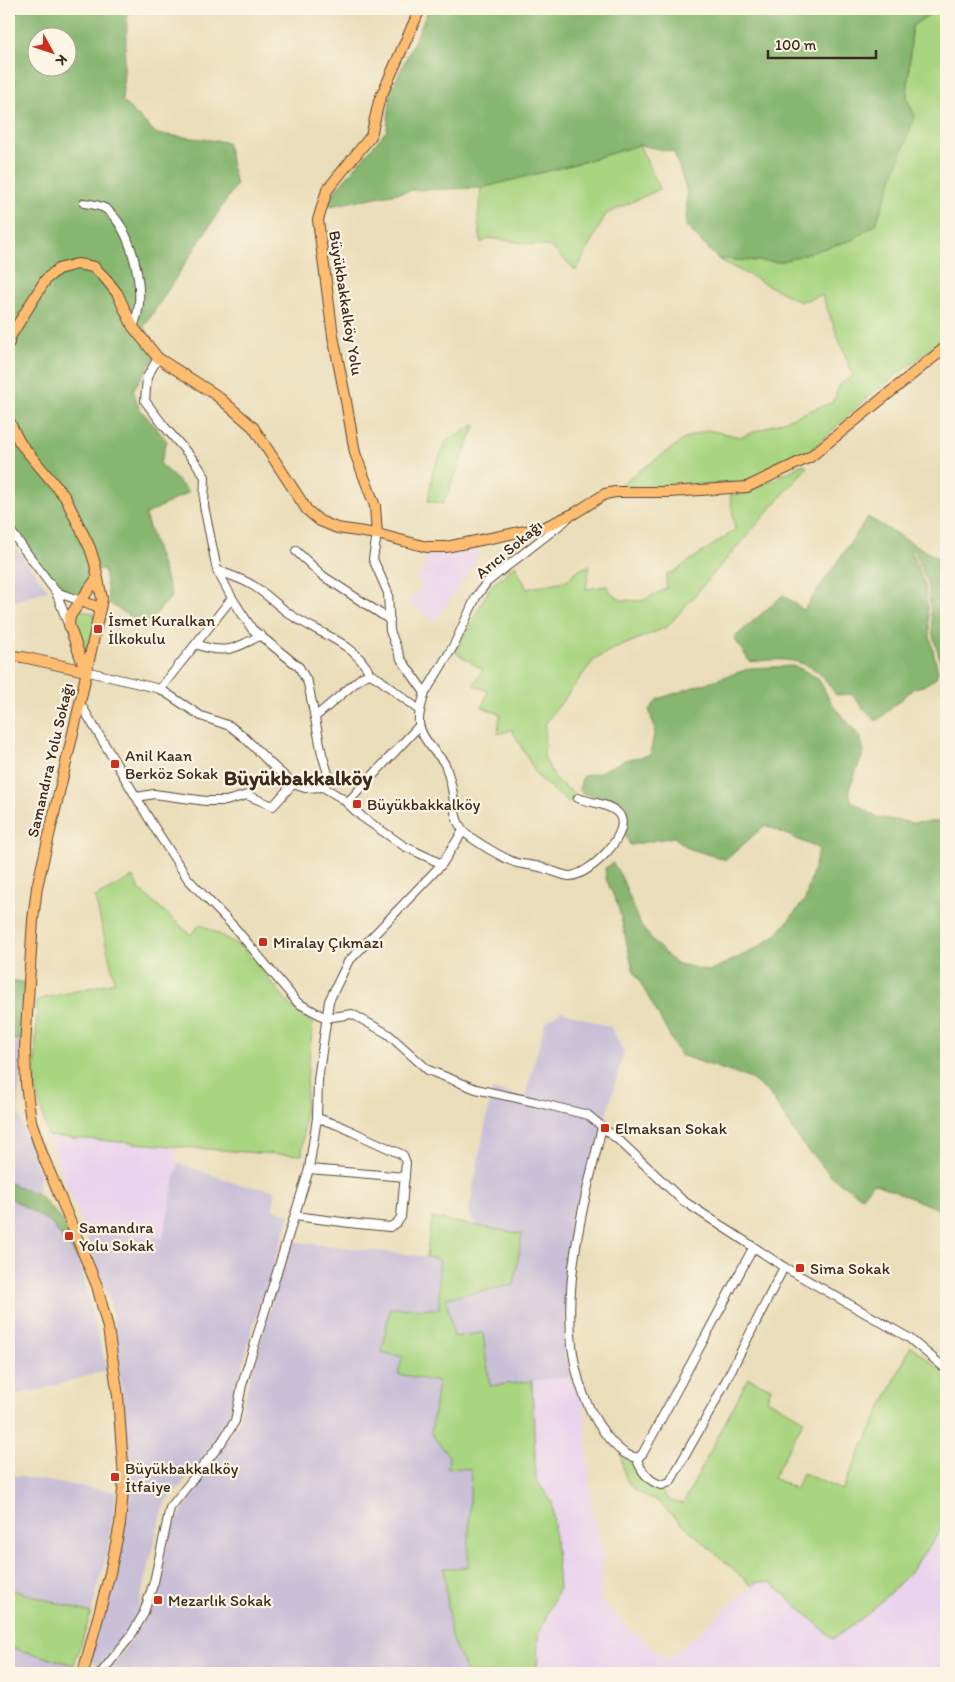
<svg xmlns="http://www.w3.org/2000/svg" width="955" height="1682" viewBox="0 0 955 1682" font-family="Itim,sans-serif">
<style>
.built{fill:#e9d2ed}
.industrial{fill:#c9bfd7}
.green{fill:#a9d581;stroke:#728050}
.forest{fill:#86b66f;stroke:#607046;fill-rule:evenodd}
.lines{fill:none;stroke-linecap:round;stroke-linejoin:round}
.minor-casing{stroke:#554535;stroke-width:10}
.major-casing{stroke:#554535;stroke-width:12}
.minor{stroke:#fff;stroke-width:8}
.major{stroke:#fdbc70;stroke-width:10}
.poi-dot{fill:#c8321e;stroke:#fcf5e5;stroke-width:2}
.labels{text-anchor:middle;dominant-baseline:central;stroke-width:4.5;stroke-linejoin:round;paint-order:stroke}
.street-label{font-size:16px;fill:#3b2a1e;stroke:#fcf5e5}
.poi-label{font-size:16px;fill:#3b2a1e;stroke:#fcf5e5;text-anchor:start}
.district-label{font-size:21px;font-weight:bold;fill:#3b2a1e;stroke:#fcf5e5}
</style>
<rect width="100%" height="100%" fill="#fcf5e5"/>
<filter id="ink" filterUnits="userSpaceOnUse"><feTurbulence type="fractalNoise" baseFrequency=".02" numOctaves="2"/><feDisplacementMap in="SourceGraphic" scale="10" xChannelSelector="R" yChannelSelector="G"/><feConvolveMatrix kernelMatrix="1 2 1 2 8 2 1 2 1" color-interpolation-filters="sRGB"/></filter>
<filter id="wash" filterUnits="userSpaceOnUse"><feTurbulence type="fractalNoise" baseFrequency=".0096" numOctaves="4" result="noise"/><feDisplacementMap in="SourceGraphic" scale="20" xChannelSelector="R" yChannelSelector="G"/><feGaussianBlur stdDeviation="1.12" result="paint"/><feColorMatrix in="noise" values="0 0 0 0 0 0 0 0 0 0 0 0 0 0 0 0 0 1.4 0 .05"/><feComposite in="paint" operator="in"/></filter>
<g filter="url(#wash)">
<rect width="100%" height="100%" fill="#eaddb9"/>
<g class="built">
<path d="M478 550 477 559 456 592 434 621 409 601 422 585 417 579 424 570V552Z"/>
<path d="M48 1136 174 1146 178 1163 163 1238 85 1231Z"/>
<path d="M573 1376 582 1387 592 1510 603 1553 600 1599 626 1626 667 1660 756 1582 772 1583 833 1639 868 1614 908 1575 946 1524V1673H537L538 1635 559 1588 552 1502 536 1479 532 1381Z"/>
</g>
<g class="industrial">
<path d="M11 542 48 590 9 603V543Z"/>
<path d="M561 1011 611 1027 624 1052 570 1244 564 1354 573 1376 490 1386 483 1334 454 1337 446 1297 514 1285 522 1234 476 1226 468 1214 492 1090 525 1097 545 1023Z"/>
<path d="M9 1039 21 1040 18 1110 40 1177 38 1194 9 1183Z"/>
<path d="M178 1163 241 1185 275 1190 273 1209 290 1215 251 1333 229 1422 201 1464 166 1501 153 1546 137 1615 101 1667 90 1661 128 1508 125 1415 112 1309 85 1231 163 1238Z"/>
<path d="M9 1197 51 1223 79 1260 107 1370 43 1389 9 1396Z"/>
<path d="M290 1241 439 1258V1309L382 1352 403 1357 398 1374 438 1382 431 1433 449 1456 471 1468 468 1567 444 1569 451 1638 467 1673H109L152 1608 171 1531 199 1483 238 1423 252 1370Z"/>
<path d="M9 1475 116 1492 108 1549 91 1613 9 1589Z"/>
<path d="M9 1647 74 1665 72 1673H9Z"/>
</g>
<g class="green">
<path d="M937 9H946V331L931 349 864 400 819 443 808 452 748 481 663 489 618 486 686 438 707 430 741 437 833 402 840 384 853 376 822 295 800 302 718 259 780 262 915 117 907 99 912 26Z"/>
<path d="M639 145 660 189 606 214 576 271 551 247 490 238 481 243 478 218 481 188 579 163Z"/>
<path d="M476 424 443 504 428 501 433 471 447 440Z"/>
<path d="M803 464 807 467 667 627 607 652 593 661 545 724 544 757 556 780 577 796 569 803 538 777 512 730 498 734 500 714 482 707 488 691 473 685 483 670 455 652 491 586 515 565 527 589 568 580 575 572 590 565 586 589 607 586 612 594 621 600 642 601 667 588 666 583 667 573H672L735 530 730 495 746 494Z"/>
<path d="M80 610 92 613 96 620 85 657C82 643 74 629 75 615Z"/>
<path d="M133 877 140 890 191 935 200 924 242 947 292 1007 313 1024 308 1067 302 1155 257 1153 48 1136 35 1086 37 1000 115 982 95 897Z"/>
<path d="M432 1218 522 1234 514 1285 446 1298 454 1337 483 1333 490 1386 532 1381 536 1479 552 1502 559 1588 538 1635 537 1673H467L451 1638 444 1568 468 1567 471 1469 448 1468 449 1456 431 1433 438 1382 398 1374 403 1357 382 1352 390 1308 439 1309V1259L426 1257Z"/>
<path d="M911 1346 946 1374V1523L908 1575 868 1614 833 1639 772 1583 756 1582 752 1586 656 1500C626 1488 626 1484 620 1453L671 1501 683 1504 748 1378 771 1388 767 1399 804 1420 773 1478 796 1489 802 1473 842 1490Z"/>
<path d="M9 1589 91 1613 74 1665 9 1647Z"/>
</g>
<g class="forest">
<path d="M9 9H128L122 101 157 134 227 142 236 185 144 327 159 351 133 390 139 408 167 441 160 463 189 492 145 515 172 596 145 626 109 603 104 569 92 570 90 587 77 600 54 583 9 529ZM38 38H68V68H38Z"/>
<path d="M429 9H937L912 26 907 99 915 116 876 224 852 240 780 262 718 259 686 226 687 192 674 152 639 145 579 163 481 188 413 190 330 206 329 202 333 193 387 130 391 91Z"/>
<path d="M868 517 946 563V674L943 670 933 635 928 584 913 549 911 552 925 585 930 636 938 672 935 679 923 686 914 688 877 721 871 717 851 694 836 695C832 689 827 681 822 676 803 656 775 659 750 662L734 638 783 595 804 610Z"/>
<path d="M795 666 818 678 832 704 861 738 864 752 849 789 851 800 876 817 914 823 946 821V1212L873 1183 862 1197 833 1178 802 1144 769 1093 751 1079 680 1055 633 969 618 906 606 879 605 868 613 863 621 876 641 926 655 943 675 963 709 971 752 951 777 934 805 900 819 849 765 825 726 860 688 848 674 837 630 845 624 832 629 820 625 803 611 798 583 794 579 789 583 776 598 773 625 760 650 755 655 729 649 710 658 699 751 668Z"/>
<path d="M9 980 27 983 21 1040 9 1039Z"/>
<path d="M9 1183 38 1194 61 1219 79 1260 51 1223 9 1197Z"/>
</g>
</g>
<g filter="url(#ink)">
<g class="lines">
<g class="minor-casing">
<g id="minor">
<path d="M9 15 13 9"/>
<path d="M84 203C91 204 100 205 106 209 130 227 141 276 139 304 138 312 136 320 133 327"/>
<path d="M158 358 147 377 145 401 164 426 196 463 205 477 204 506 217 570 232 598 252 629 299 667 308 683 322 754 329 777 323 787"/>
<path d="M9 529 56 592 68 624"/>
<path d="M377 534 373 559 388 593 390 631 401 659 425 693C416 721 415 728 435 752 439 756 444 761 446 767 448 774 451 782 452 789 455 803 453 817 462 829 468 838 506 860 517 863 525 865 534 865 543 868 551 870 561 875 569 876 588 877 637 830 617 812 607 803 590 803 578 798"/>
<path d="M296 551 323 576 390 620"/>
<path d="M217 570C228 575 241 578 252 585 266 593 278 606 291 615 317 633 355 642 370 674"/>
<path d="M56 592 81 601"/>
<path d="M196 644C224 655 236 649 261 635"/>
<path d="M85 671 160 689 201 716 230 726 245 738 271 764 293 784 305 788 323 787 343 799 362 817 404 846 442 864"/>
<path d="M160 689 232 598"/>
<path d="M425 693 454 645 476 597 487 582 566 520"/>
<path d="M80 703 154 827 188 879 235 928 298 1003 326 1018 352 1014 388 1034 428 1070 476 1089 535 1102 588 1115 623 1144 682 1200 784 1267 909 1338 946 1369"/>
<path d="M315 717 362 677 370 674 379 679 419 710"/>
<path d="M137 797 154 794 206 801H226L247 795 273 806 293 784"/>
<path d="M347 803 418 727"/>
<path d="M602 1127C580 1220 541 1351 606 1435 613 1444 627 1459 639 1457L643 1453 753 1248"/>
<path d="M309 1169 405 1177"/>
<path d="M295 1216 358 1224 390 1227 397 1223 401 1217 406 1163 403 1155 338 1125 317 1118"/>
<path d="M637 1458C639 1469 650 1483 662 1485L670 1482 713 1406 784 1267"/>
<path d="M101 1673 130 1637 143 1615 154 1582 170 1508 221 1443 235 1421 242 1385 309 1169 317 1118 318 1080 329 1001 348 962 442 864 463 831"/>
</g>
</g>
<g class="major-casing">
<g id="major">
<path d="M9 343 10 337 46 279 58 269 77 264 94 267 105 278 117 293 133 327 158 358 216 395 253 427 307 510 320 521 337 528 377 534 427 547H446L545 527 575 513 605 494 615 492H669L747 487 810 457 946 347"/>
<path d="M9 421 20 443 65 497 90 548 95 564 102 599 80 703 37 887 33 920 25 1047 26 1084 31 1121 43 1156 97 1286 108 1328 118 1396 124 1479 120 1524 110 1573 83 1673"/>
<path d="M377 534 375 506 355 453 346 401 333 336 318 220 327 190 371 136 379 101 420 9"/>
<path d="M81 601 100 608"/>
<path d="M9 656 23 657 85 671"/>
<path d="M85 670 69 625 70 616 97 578"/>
</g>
</g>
<use href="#minor" class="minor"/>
<use href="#major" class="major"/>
</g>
</g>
<g class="poi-dot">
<rect x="93" y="624" width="10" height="10" rx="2.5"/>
<rect x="110" y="759" width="10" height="10" rx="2.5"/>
<rect x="352" y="799" width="10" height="10" rx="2.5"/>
<rect x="258" y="937" width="10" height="10" rx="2.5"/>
<rect x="600" y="1123" width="10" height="10" rx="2.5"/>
<rect x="64" y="1231" width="10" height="10" rx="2.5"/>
<rect x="795" y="1263" width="10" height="10" rx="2.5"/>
<rect x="110" y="1472" width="10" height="10" rx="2.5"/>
<rect x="153" y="1595" width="10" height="10" rx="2.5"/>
</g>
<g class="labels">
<g class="street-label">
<text transform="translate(346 303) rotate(81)">Büyükbakkalköy Yolu</text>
<text transform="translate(509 549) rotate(-40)">Arıcı Sokağı</text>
<text transform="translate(50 760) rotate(-77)">Samandıra Yolu Sokağı</text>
</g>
<g class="poi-label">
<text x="108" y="620">İsmet Kuralkan<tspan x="108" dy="18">İlkokulu</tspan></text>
<text x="125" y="755">Anil Kaan<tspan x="125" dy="18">Berköz Sokak</tspan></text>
<text x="367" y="804">Büyükbakkalköy</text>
<text x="273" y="942">Miralay Çıkmazı</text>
<text x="615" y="1128">Elmaksan Sokak</text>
<text x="79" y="1227">Samandıra<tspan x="79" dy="18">Yolu Sokak</tspan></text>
<text x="810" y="1268">Sima Sokak</text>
<text x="125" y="1468">Büyükbakkalköy<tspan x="125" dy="18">İtfaiye</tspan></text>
<text x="168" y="1600">Mezarlık Sokak</text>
</g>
<g class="district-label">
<text x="298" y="777">Büyükbakkalköy</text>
</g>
</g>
<rect width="955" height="1682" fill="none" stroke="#fcf5e5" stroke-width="30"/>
<g transform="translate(52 52) rotate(130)"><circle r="24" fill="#fcf5e5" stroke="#afa495"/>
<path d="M0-4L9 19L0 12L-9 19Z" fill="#c8321e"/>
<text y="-8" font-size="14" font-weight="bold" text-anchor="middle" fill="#3b2a1e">K</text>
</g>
<path d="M768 50v8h108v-8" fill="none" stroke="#3b2a1e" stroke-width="2.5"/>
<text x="775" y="50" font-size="15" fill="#3b2a1e" stroke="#fcf5e5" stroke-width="4" paint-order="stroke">100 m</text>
</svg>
